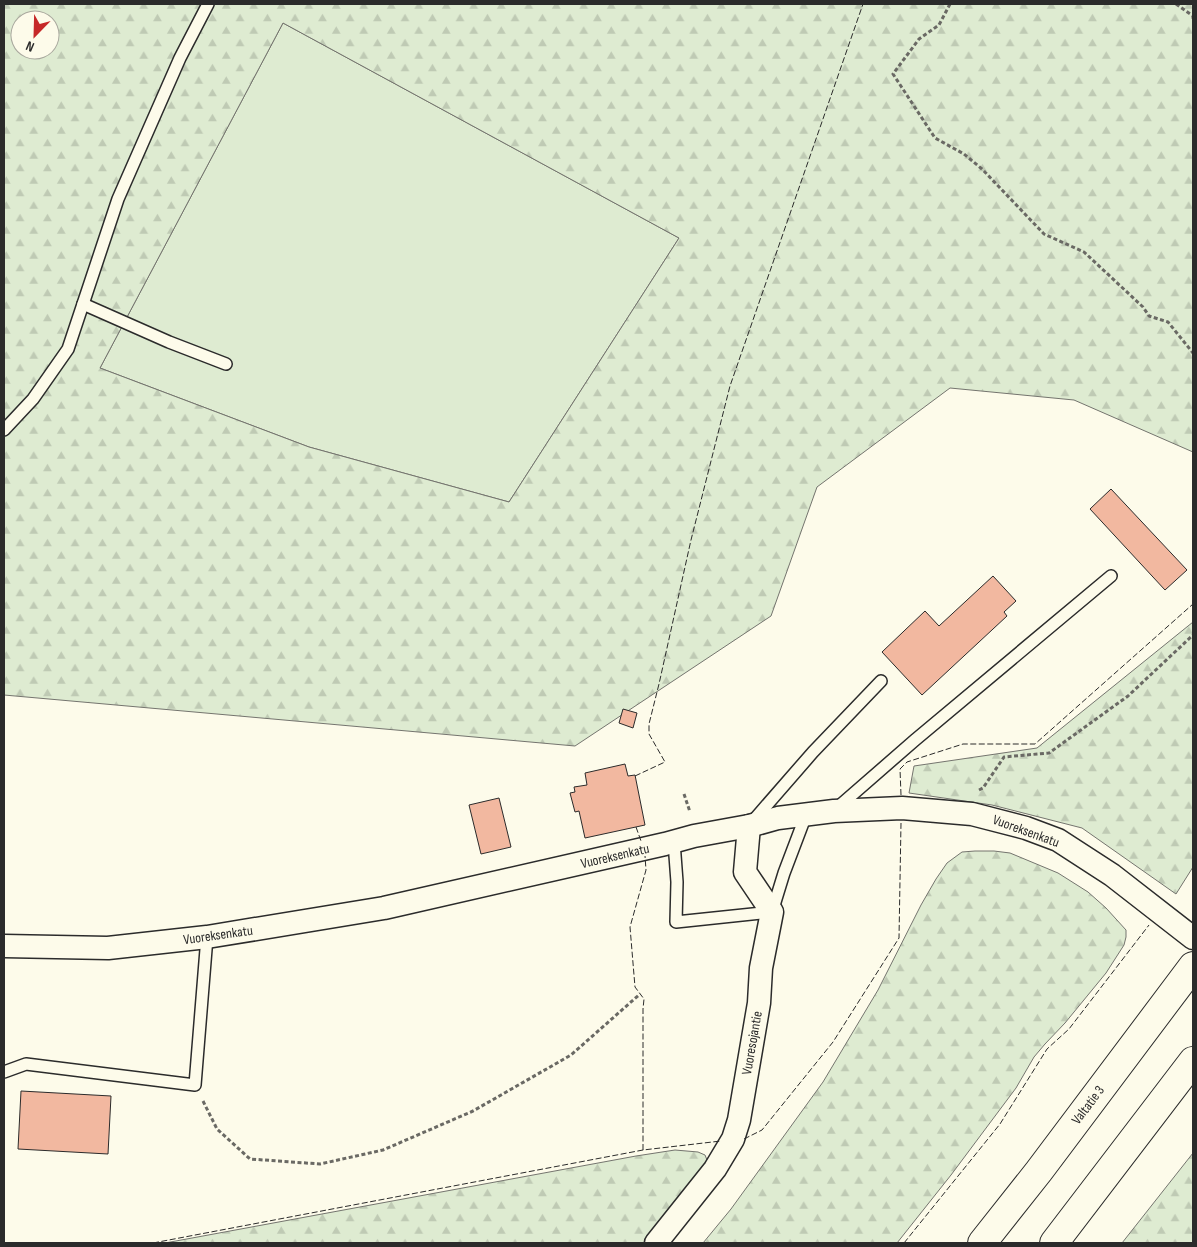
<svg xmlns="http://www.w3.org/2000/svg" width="1197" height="1247" viewBox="0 0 1197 1247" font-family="'Sofia Sans Condensed',sans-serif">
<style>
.green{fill:#deebd1;stroke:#74746e}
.forest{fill:url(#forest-firs);stroke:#74746e;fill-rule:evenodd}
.building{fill:#f2b8a0;stroke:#2b2b2b}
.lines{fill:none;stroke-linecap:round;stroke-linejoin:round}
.lane-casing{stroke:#2b2b2b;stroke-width:14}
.street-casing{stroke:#2b2b2b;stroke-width:25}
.highway-casing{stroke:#2b2b2b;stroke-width:30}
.path{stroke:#6a6964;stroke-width:3;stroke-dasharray:4 2.5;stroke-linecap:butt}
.lane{stroke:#fdfbea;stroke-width:11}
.street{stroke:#fdfbea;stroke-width:22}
.highway{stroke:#fdfbea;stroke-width:28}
.fence{stroke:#2b2b2b;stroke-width:1;stroke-dasharray:6 2.5;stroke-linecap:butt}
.labels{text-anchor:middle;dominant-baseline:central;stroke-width:4;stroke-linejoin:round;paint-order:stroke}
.street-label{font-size:14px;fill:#2b2b2b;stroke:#fdfbea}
</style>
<defs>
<pattern id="forest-firs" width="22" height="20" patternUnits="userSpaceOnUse" patternTransform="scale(1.25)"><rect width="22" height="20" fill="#deebd1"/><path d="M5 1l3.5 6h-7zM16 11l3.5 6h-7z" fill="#bfcab4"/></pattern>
</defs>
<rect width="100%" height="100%" fill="#fdfbea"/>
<path class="green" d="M283 23 679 238 509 502 309 447 100 368Z"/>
<g class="forest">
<path d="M4 4H1193V452L1074 400 950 388 817 487 771 616 575 746 4 695ZM20 20H50V50H20ZM283 23 679 238 509 502 309 447 100 368Z"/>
<path d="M1193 622V867L1176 894 1082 828 992 805 909 793 914 766 1037 748Z"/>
<path d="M975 851H994L1010 853 1058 873 1088 892 1106 908 1126 930V937L1124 945 1106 973 1065 1023 1045 1044 1034 1057 1016 1088 951 1175 897 1243H703L731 1209 823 1082 878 990 921 905 936 879 947 863 962 852Z"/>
<path d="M675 1150 698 1152 705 1155 707 1160 703 1169 646 1243H165L636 1156Z"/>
<path d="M1193 1153V1243H1122Z"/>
</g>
<g class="building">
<path d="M1111 489 1187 570 1165 590 1090 509Z"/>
<path d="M993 576 1016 601 1004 612 1007 616 922 695 882 652 925 611 939 626Z"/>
<path d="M623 709 637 713 633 728 619 723Z"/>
<path d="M625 764 628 776 635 775 645 825 585 838 579 811 575 812 570 793 575 792 574 787 587 785 585 773Z"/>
<path d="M499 798 511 847 481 854 469 805Z"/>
<path d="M21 1091 111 1096 108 1154 18 1149Z"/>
</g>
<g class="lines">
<g class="lane-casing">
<g id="lane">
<path d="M83 304 169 342 226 364"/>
<path d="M4 430 33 399 68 349 118 199 180 58 208 4"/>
<path d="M837 808 915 740 1111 576"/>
<path d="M752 822 813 752 881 681"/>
<path d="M674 842 677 882 676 922 772 912 784 873 806 815"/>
<path d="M4 1072 26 1064 195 1085 207 937"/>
</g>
</g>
<g class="street-casing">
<g id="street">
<path d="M4 946 108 948 207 937 384 908 665 844 694 836 749 826 778 818 834 811 902 808 972 814 1026 828 1058 840 1112 875 1193 938"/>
<path d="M656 1243 715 1169 733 1139 739 1120 759 1003 761 968 772 912 745 872 749 826"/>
</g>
</g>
<g class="highway-casing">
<g id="highway">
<path d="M982 1243 1039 1171 1193 966"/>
<path d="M1054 1243 1193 1061"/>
</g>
</g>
<g class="path">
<path d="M950 4 939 25 919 39 893 74 935 138 964 154 982 169 1044 234 1084 252 1143 307 1149 316 1168 322 1193 353"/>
<path d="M1176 4 1193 16V19"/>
<path d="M979 790 983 788 1004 757 1049 753 1128 696 1193 635"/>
<path d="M684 794 690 812"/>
<path d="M203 1101 217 1129 250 1159 320 1164 383 1150 473 1111 571 1055 640 994"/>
</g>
<use href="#lane" class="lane"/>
<use href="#street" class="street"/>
<use href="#highway" class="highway"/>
<g class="fence">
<path d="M635 776 665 762 649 734V724L659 684 691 540 730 386 863 4"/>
<path d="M901 795 900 769 907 762 963 744H1035L1193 604"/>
<path d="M636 827 641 841"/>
<path d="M744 1139 762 1130 833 1042 899 938 901 823"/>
<path d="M643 1150V1009L644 999 635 987 630 927 646 870 645 856"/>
<path d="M153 1243 643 1150 721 1141"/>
<path d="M904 1243 1000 1124 1047 1049 1069 1029 1149 925"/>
</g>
</g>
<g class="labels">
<g class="street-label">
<text transform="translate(1026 831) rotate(20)">Vuoreksenkatu</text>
<text transform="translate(615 856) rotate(-13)">Vuoreksenkatu</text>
<text transform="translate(218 935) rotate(-8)">Vuoreksenkatu</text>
<text transform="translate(752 1043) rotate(-80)">Vuoresojantie</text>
<text transform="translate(1088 1105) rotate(-53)">Valtatie 3</text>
</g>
</g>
<rect width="1197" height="1247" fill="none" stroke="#2b2b2b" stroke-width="10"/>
<g transform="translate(35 35) rotate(203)"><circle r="24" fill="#fdfbea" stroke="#a9a89e"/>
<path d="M0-4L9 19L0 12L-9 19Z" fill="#c62828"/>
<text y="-8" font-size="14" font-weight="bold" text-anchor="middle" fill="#2b2b2b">N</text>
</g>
</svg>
